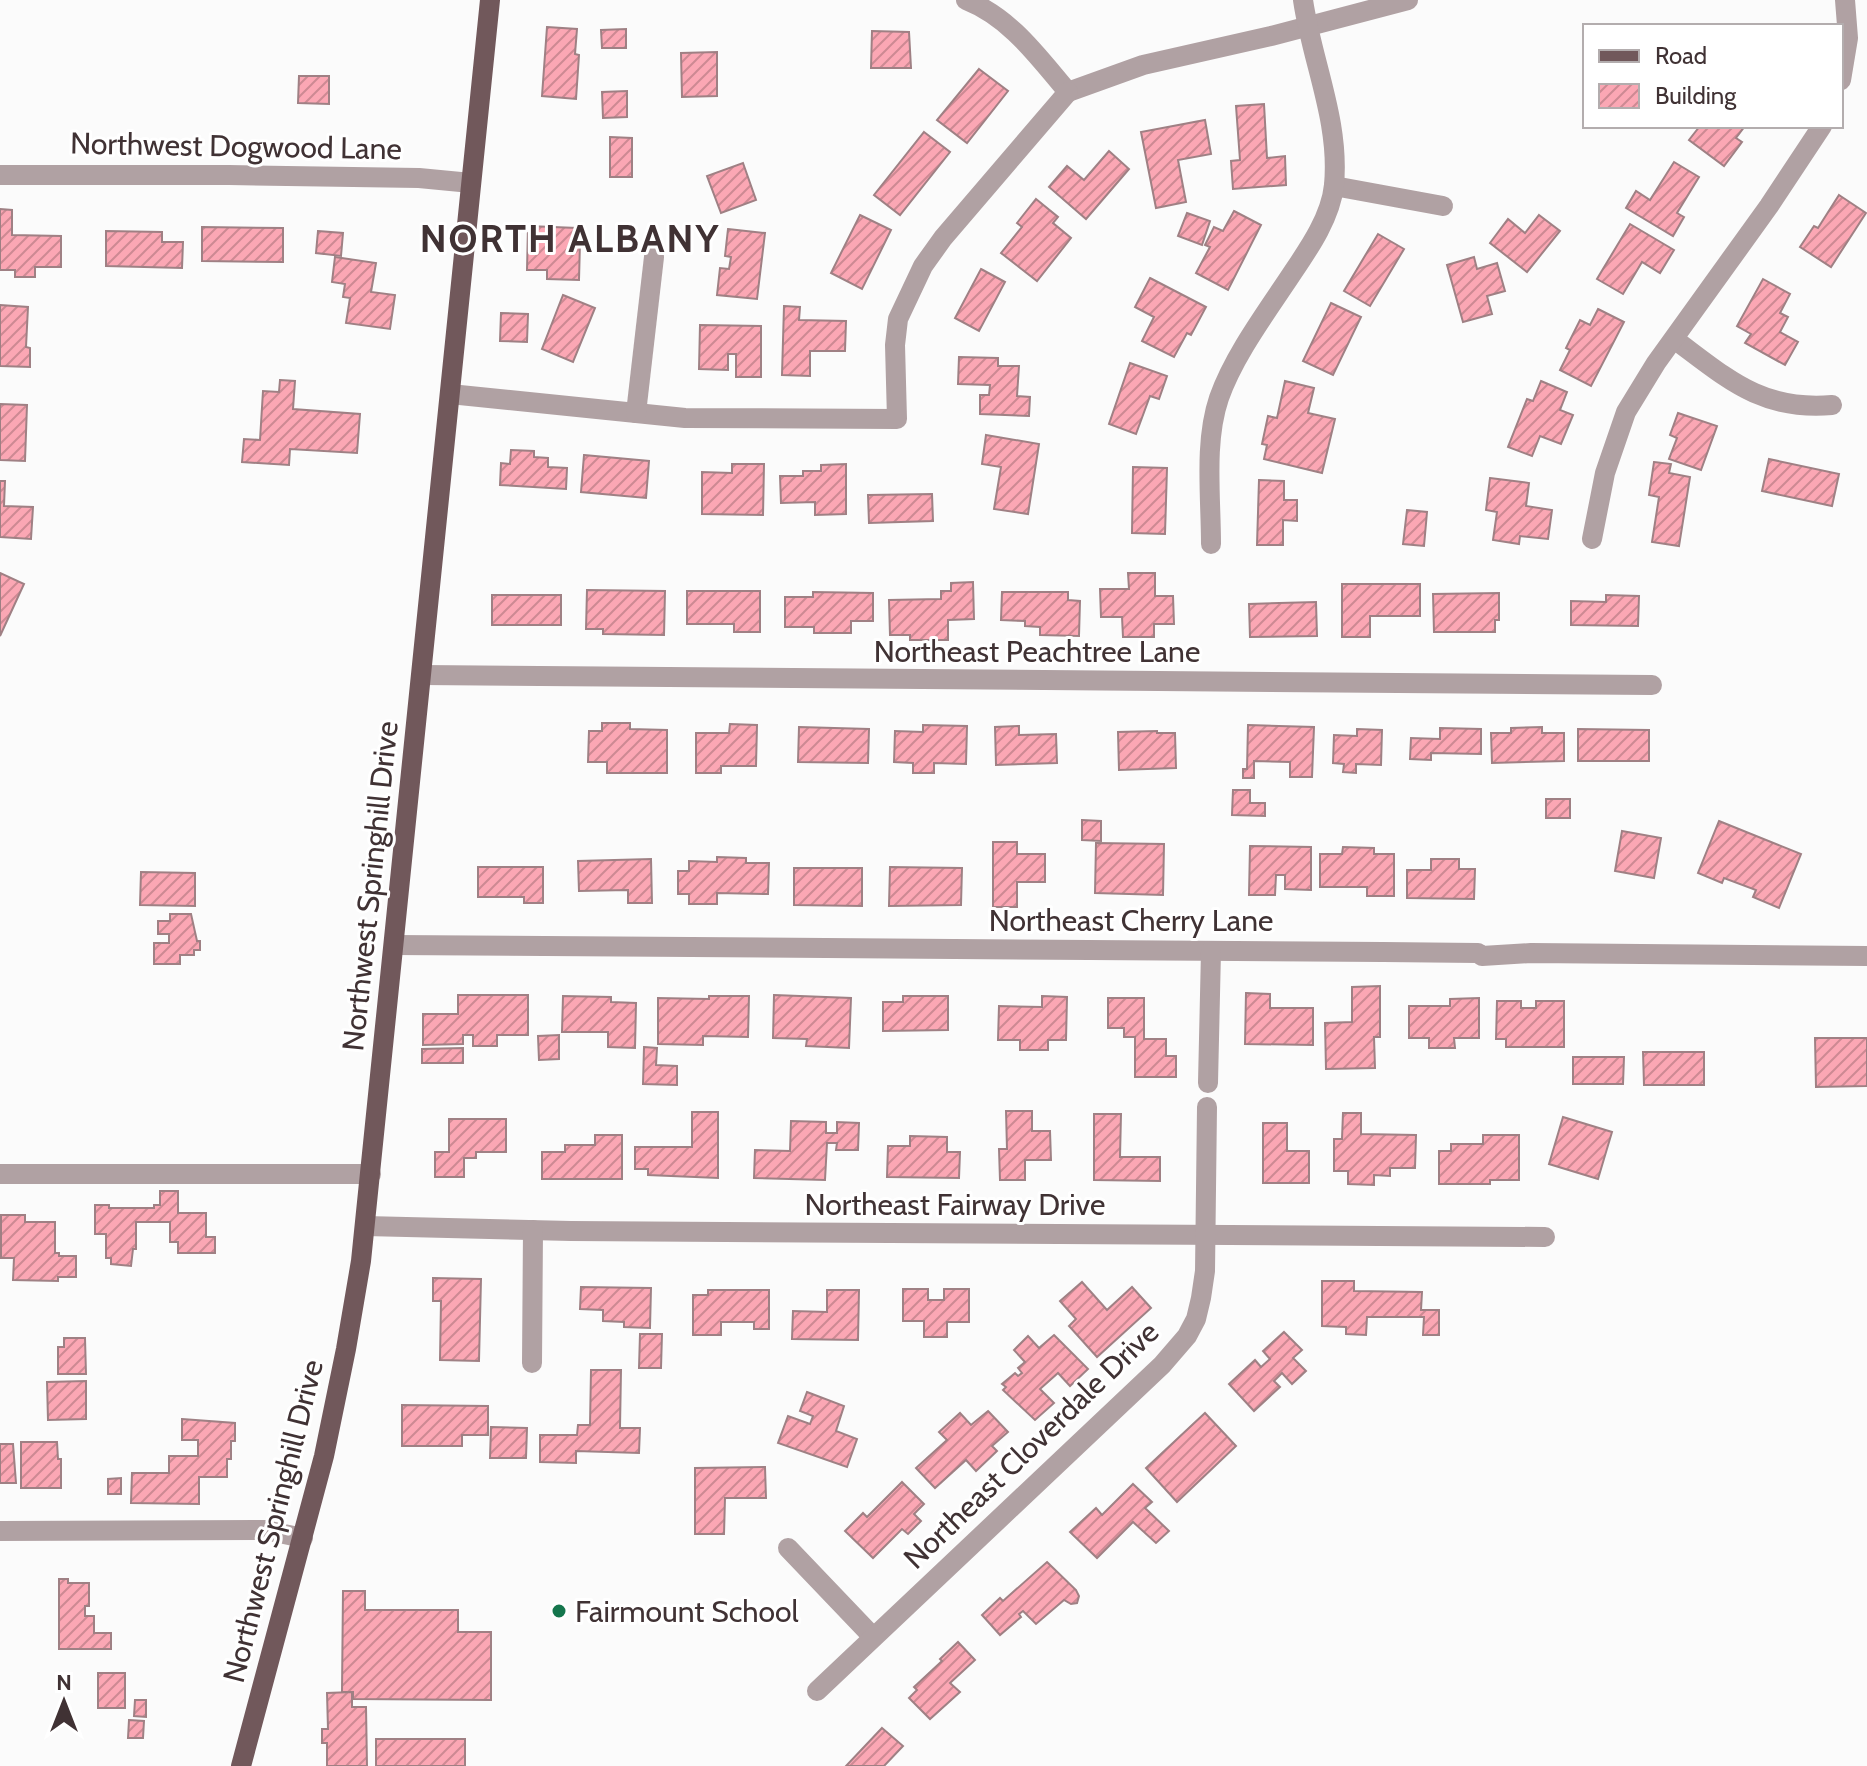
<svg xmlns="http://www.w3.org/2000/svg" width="1867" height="1766" viewBox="0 0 1867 1766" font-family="Cabin,sans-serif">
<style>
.building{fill:url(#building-hatch);stroke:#9f8084;stroke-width:2}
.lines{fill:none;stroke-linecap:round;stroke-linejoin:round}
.minor{stroke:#b0a1a3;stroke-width:20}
.major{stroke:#71585b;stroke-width:20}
.poi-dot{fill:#15764d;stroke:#fff;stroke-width:3}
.labels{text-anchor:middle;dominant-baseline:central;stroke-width:6;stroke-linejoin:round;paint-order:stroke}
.street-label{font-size:30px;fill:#403234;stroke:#fff}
.poi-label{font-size:30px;fill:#403234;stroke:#fff;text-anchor:start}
.district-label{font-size:38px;font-weight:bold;letter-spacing:2px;fill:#403234;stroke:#fff}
</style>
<defs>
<pattern id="building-hatch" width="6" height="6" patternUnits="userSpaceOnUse" patternTransform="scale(2)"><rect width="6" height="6" fill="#fba7b4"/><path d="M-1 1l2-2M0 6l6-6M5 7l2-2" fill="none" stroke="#cd8993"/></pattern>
</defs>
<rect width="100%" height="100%" fill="#fbfbfb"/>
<g class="building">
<path d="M547 27 577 29 575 54 579 55 576 99 542 96Z"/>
<path d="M626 29V48H602L601 30Z"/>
<path d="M872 31 909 32 911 68H871Z"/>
<path d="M717 52V96L682 97 681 53Z"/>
<path d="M979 69 1008 91 967 143 937 120Z"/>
<path d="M299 76H329V104L298 103Z"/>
<path d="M627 91V117L603 118 602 92Z"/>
<path d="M1264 104 1267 158 1285 156 1286 185 1233 189 1231 161 1240 160 1236 106Z"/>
<path d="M1205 120 1211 154 1178 160 1186 202 1156 208 1141 132Z"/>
<path d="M1700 126H1745L1736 138 1742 142 1724 166 1689 140Z"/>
<path d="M924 132 950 152 900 215 874 195Z"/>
<path d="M610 137 632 138V177H610Z"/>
<path d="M1109 151 1129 169 1086 219 1049 187 1067 166 1084 180Z"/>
<path d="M1674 162 1699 177 1677 213 1684 217 1673 236 1626 208 1636 191 1650 200Z"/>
<path d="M743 163 756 200 721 213 707 176Z"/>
<path d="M1839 195 1866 213 1831 267 1800 247 1814 226 1818 228Z"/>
<path d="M1036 199 1058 217 1053 223 1071 238 1037 281 1001 253 1022 227 1017 223Z"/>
<path d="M0 209 12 210V235L61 236V267H35V277H15V270H0Z"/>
<path d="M1234 211 1261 225 1228 290 1196 273 1210 247 1205 245 1214 227 1223 231Z"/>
<path d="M1187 213 1210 221 1202 245 1178 236Z"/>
<path d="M860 215 891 230 862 289 831 273Z"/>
<path d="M1539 215 1560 231 1527 272 1490 243 1508 219 1525 233Z"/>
<path d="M1630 224 1674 250 1660 273 1642 262 1623 294 1597 279Z"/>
<path d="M528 226 577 228 576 241 580 242 579 280 547 279V270H527Z"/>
<path d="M202 227 283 228V262L202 261Z"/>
<path d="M728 229 765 233 757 299 717 295 720 268 729 269 731 257 725 256Z"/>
<path d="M106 231 162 232V242H183L182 268 106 266Z"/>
<path d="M318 231 343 233 341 256 316 253Z"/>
<path d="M1378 234 1404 249 1370 306 1344 291Z"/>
<path d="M335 257 376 263 371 292 395 295 390 329 346 323 350 298 343 297 345 284 332 282Z"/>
<path d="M1474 257 1477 269 1497 263 1505 291 1487 296 1492 314 1463 322 1447 265Z"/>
<path d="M981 269 1005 282 979 331 955 318Z"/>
<path d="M1150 278 1206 307 1191 335 1187 333 1174 357 1142 341 1154 317 1135 307Z"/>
<path d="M1763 279 1790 294 1780 313 1788 317 1780 332 1798 342 1785 365 1745 343 1751 334 1737 326Z"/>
<path d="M563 295 595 308 573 362 542 349Z"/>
<path d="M1331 303 1361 317 1333 375 1303 361Z"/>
<path d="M0 305 28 307 26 347 30 348V367L0 366Z"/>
<path d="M784 306 800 307 799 320 846 321 845 351H810V376L782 375Z"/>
<path d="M1598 309 1624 322 1591 386 1560 370 1570 350 1566 348 1580 320 1590 325Z"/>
<path d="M501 313 528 314 527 342 500 341Z"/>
<path d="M700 325 761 326V377H736V354H728V370L699 369Z"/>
<path d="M959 357 998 358V366H1019L1017 396 1030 397 1029 416 980 414V395H989L990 385 958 384Z"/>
<path d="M1130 363 1167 376 1159 399 1150 396 1136 434 1109 424Z"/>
<path d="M280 380 295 381 293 409 360 414 357 453 290 449 289 465 242 462 244 439 260 440 263 391 279 392Z"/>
<path d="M1285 381 1314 388 1308 413 1335 419 1322 473 1264 459 1267 445 1262 444 1268 416 1277 418Z"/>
<path d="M1541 381 1567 392 1560 410 1573 415 1561 444 1540 436 1532 456 1508 447 1527 399 1533 401Z"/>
<path d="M0 404 27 405 25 461 0 460Z"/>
<path d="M1678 413 1717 426 1701 470 1669 459 1677 438 1670 435Z"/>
<path d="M986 435 1039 444 1028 514 994 509 1001 467 982 464Z"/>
<path d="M511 450 534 451V457L548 458V467L567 468 566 489 500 485 501 463 510 464Z"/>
<path d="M584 455 649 461 646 498 581 492Z"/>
<path d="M1769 459 1839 474 1832 506 1762 491Z"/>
<path d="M1654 462 1671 464 1669 473 1690 477 1679 546 1652 542 1659 497 1649 495Z"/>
<path d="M732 464H764L763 515 702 514V472L732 473Z"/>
<path d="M846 464V514L815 515V502L781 503 780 476H803V471H821V465Z"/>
<path d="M1133 467 1167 468 1165 534 1132 533Z"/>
<path d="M1490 478 1529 483 1526 506 1552 510 1548 539 1520 536 1519 544 1493 540 1497 512 1486 510Z"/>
<path d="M1259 480 1284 481V500H1297V521L1283 520V545H1257Z"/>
<path d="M0 481H5L4 506 33 507 31 539 0 537Z"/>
<path d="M932 494 933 521 869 523 868 495Z"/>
<path d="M1407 510 1427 512 1424 546 1403 544Z"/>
<path d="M0 573 24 584 0 636Z"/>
<path d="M1128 573H1155V596H1173L1174 624H1154V637H1123L1122 617H1101L1100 589H1129Z"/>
<path d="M973 582 974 619 948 620V640H910V635H890L889 600 941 599V591H951V583Z"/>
<path d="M1342 584H1420V616H1370V637H1342Z"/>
<path d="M587 590 665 591 664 635 603 634V629H586Z"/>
<path d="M687 591H760V632H734V624H687Z"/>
<path d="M813 592 873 593V621H851V633H814V627H785V597H813Z"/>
<path d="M1002 592H1068V600L1080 601 1079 636 1040 635V627L1025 626V621L1001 620Z"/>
<path d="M1499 593V620H1495V632H1434L1433 594Z"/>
<rect x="492" y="595" width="69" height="30"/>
<path d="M1606 595 1639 596 1638 626 1571 625V601L1606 602Z"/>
<path d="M1316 602 1317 636 1250 637 1249 604Z"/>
<path d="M602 723H630V729L667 730V773H607V762H588L589 731H602Z"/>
<path d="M730 724 757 725 756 766H721V773H696V733H729Z"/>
<path d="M923 725 967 726 966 764 934 763V773H913V763L894 762 895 731 923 732Z"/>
<path d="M1248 725 1314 727 1312 777H1290V762L1254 761V778H1243V769H1247Z"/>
<path d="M1019 726V735L1056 734 1057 763 996 765 995 727Z"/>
<path d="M799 727 869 729 868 763 798 762Z"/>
<path d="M1542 727V733H1564V761L1492 763 1491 733H1511V728Z"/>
<path d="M1440 728 1481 729V754L1431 753V760L1410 759 1411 738 1440 739Z"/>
<path d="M1357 729 1382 730 1381 765 1356 764V773L1343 772 1344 764 1333 763 1334 735 1357 736Z"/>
<path d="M1578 729 1649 730V761H1578Z"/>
<path d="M1157 731V733H1175L1176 768 1119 770 1118 732Z"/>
<path d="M1233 790H1250V803H1265V816L1232 815Z"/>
<rect x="1546" y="799" width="24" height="19"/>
<path d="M1082 820 1101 821V841L1082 840Z"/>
<path d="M1719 821 1801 854 1779 908 1753 897 1756 890 1724 878 1722 883 1698 873Z"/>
<path d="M1622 831 1661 838 1654 878 1615 871Z"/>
<path d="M993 842H1017V854H1045V882H1017V907H993Z"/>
<path d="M1096 843 1164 844 1163 895 1095 893Z"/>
<path d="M1250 846 1311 847V890L1285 889V875H1276L1275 895H1249Z"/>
<path d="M1343 847 1374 848V854H1394V896H1367V887H1320V854H1342Z"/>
<path d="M717 857 746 858V863H769L768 894 717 893V904H689V894H678V871H689V861L717 862Z"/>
<path d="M651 859 652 903H628V890L579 891 578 861Z"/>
<path d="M1431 859H1459V869H1475L1474 899 1407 898V870H1431Z"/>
<path d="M478 867H543V903H524V897H478Z"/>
<path d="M890 867 962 868 961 905 889 906Z"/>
<path d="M794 868H862V906L794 905Z"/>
<path d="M141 872 195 873V906L140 905Z"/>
<path d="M170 914H191L197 941H200V950H194V955H180V964H154V943H169V934H158V921H170Z"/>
<path d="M1380 986V1037H1374L1375 1068 1326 1069 1325 1023 1352 1022V987Z"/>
<path d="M1246 993 1270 994V1008H1313V1045L1245 1044Z"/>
<path d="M458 995H528V1035H497V1046H473V1035H463V1044L423 1045V1014H458Z"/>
<path d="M774 995 851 998 849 1048 806 1046 807 1039 773 1038Z"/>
<path d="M563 996 611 997V1002L636 1003 635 1048 608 1047V1032H562Z"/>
<path d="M709 996H749L748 1037 703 1036V1045L658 1044V998L709 999Z"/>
<path d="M903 996H948V1030L883 1031V1002H903Z"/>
<path d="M1042 996 1067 997 1066 1040H1048V1050H1020V1040H998L999 1006 1042 1007Z"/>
<path d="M1108 998H1144V1039H1166V1056H1176V1077H1135V1037H1124V1028H1108Z"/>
<path d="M1479 998V1038H1454L1455 1048H1429V1038H1409V1006H1450V999Z"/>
<path d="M1497 1001H1521V1008H1536V1001H1564V1047H1506V1039H1496Z"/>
<path d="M559 1035V1059L539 1060 538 1036Z"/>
<path d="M1815 1038H1867V1086L1816 1087Z"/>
<path d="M644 1047 657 1048 656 1065 677 1066V1085L643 1084Z"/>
<path d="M463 1048V1063H422V1049Z"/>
<path d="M1643 1052H1704V1085H1644Z"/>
<path d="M1573 1057H1624L1623 1084H1573Z"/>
<path d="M1006 1111H1032V1131H1050L1051 1160H1025V1180H1000L999 1149H1007Z"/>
<path d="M692 1112H718V1178L648 1175V1169H635V1147H692Z"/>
<path d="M1343 1113H1361V1134L1416 1135 1415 1168H1390V1176L1374 1175V1185L1348 1184V1171H1334V1139H1342Z"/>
<path d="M1094 1114H1121L1120 1157H1160V1181L1094 1180Z"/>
<path d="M1563 1117 1612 1132 1598 1179 1549 1164Z"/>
<path d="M449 1119H506V1152H476V1158H464V1177H435V1152H449Z"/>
<path d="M791 1121 826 1122V1133H837V1122L859 1123 858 1150H836L837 1143H827L825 1180 754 1178 755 1150 790 1151Z"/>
<path d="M1263 1123H1287V1151H1309V1183H1263Z"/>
<path d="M595 1135H622V1179H542V1152H565V1145H595Z"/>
<path d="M1483 1135H1519V1180H1490V1184H1439V1151H1451V1144H1483Z"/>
<path d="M910 1136 947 1137V1152H960L959 1178 887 1177 888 1146H910Z"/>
<path d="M160 1191H178V1213H206V1237H215V1253H178V1242H170V1222H136V1249H133L131 1266 111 1264V1258H106V1234H95V1205H109V1208H154V1205H160Z"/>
<path d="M1 1215H25V1222H55V1253H59V1256H76V1277H58V1281L13 1280 14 1258H1Z"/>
<path d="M433 1278 481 1279 479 1361 440 1360 441 1301H433Z"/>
<path d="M1322 1281H1354V1291L1422 1292 1421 1310H1439V1335H1423L1424 1317H1367L1366 1335 1346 1334V1327L1322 1326Z"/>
<path d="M1082 1282 1107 1310 1132 1287 1151 1308 1097 1357 1069 1326 1076 1319 1060 1301Z"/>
<path d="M581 1287 651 1288 650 1328 624 1327V1322L603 1321V1310L580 1309Z"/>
<path d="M903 1289H928V1300H944V1289H969V1322H947V1337H924V1321H903Z"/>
<path d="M708 1290H769V1329H754V1322H721V1335H693V1295H708Z"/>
<path d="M827 1290H859L858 1340 792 1339 793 1311 827 1312Z"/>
<path d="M1284 1332 1302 1350 1293 1358 1306 1371 1292 1384 1282 1373 1274 1381 1280 1387 1254 1411 1229 1384 1255 1360 1261 1367 1270 1359 1263 1351Z"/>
<path d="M640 1334H662L661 1368H639Z"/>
<path d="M1054 1335 1088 1369 1070 1386 1058 1373 1040 1389 1054 1403 1035 1420 1003 1390 1006 1387 1002 1384 1015 1373 1018 1376 1022 1373 1018 1368 1025 1362 1014 1350 1028 1336 1039 1348Z"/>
<path d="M64 1338H85L86 1374H58V1347H64Z"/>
<path d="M591 1370H621L620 1428H640L639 1453 576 1451V1463L540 1462V1435H577L578 1425H590Z"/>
<path d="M86 1381V1419L48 1420 47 1382Z"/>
<path d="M807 1392 844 1406 836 1431 857 1439 847 1467 778 1443 788 1416 810 1424 813 1416 800 1411Z"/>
<path d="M402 1405 488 1406V1435H462V1446H402Z"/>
<path d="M988 1411 1008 1432 992 1446 997 1451 976 1471 966 1460 935 1488 916 1468 947 1440 939 1432 960 1413 971 1425Z"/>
<path d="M1205 1413 1236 1446 1177 1502 1146 1468Z"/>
<path d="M182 1419 235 1423V1441H231V1459H227V1477H199V1504L131 1503 132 1473H169V1456H198V1440H182Z"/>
<path d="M491 1427 527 1428 526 1458H490Z"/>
<path d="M21 1442H57L58 1459H61V1488H21Z"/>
<path d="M0 1444H13L16 1483H0Z"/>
<path d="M765 1467 766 1498H725L724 1534H695V1468Z"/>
<path d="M121 1478V1494H108V1479Z"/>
<path d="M902 1482 924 1504 914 1514 921 1521 908 1534 902 1529 873 1558 845 1531 863 1513 867 1517Z"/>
<path d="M1133 1484 1152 1502 1145 1508 1169 1531 1156 1543 1133 1522 1097 1558 1070 1532 1096 1508 1102 1515Z"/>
<path d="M1047 1562 1076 1590 1079 1596 1077 1603 1071 1604 1064 1600 1036 1624 1023 1611 1019 1614 1021 1617 1000 1635 982 1615 1000 1598 1003 1601Z"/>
<path d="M59 1579H68V1583H89V1606H85V1616H94V1633H111V1649H59Z"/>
<path d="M343 1591H365V1610H458V1632H491V1700L353 1699V1692H342Z"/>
<path d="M958 1642 975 1660 950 1683 960 1692 930 1719 909 1698 917 1690 914 1687 942 1661 940 1659Z"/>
<rect x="98" y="1673" width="27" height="35"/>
<path d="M352 1692V1707H366L367 1766H327V1743H322V1729H328L327 1693Z"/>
<path d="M135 1700H146V1717L134 1716Z"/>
<path d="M129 1720 144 1721 143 1738H128Z"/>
<path d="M882 1728 903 1746 884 1766H846Z"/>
<rect x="376" y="1739" width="89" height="27"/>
</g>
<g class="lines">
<g class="minor">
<path d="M966 0C1011 18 1038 57 1068 92L1143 65 1271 36 1408 0"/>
<path d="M1841 80 1848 38 1845 0"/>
<path d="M0 175H229L419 178 471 183"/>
<path d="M1334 186 1443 206"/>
<path d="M1674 339C1728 379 1761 411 1832 405"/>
<path d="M450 394 685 418 897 419 895 345 898 319 923 266 943 238 1068 92"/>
<path d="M636 413 654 257"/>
<path d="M1592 539 1605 473 1626 412 1656 363 1769 206 1822 126"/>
<path d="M1211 544C1211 497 1204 442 1219 398 1234 355 1268 310 1293 272 1310 247 1331 216 1334 185 1340 121 1312 62 1303 0"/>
<path d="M422 675 1652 685"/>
<path d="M394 945 1383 952 1478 953 1482 956 1531 953 1867 956"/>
<path d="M1208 1083 1211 951"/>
<path d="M0 1174H371"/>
<path d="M365 1226 571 1231 1545 1237"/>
<path d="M532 1363 533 1230"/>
<path d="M0 1531 265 1530 303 1538"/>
<path d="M788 1548 873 1637"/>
<path d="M817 1691 1162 1365 1187 1336 1196 1319 1201 1298 1205 1271 1207 1107"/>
</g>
<path class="major" d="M241 1766 324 1456 346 1349 361 1261 490 0"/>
</g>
<circle class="poi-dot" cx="559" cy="1611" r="8"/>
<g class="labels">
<g class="street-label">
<text transform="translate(236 146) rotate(1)">Northwest Dogwood Lane</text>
<text x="1037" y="651">Northeast Peachtree Lane</text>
<text transform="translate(370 886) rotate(-84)">Northwest Springhill Drive</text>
<text x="1131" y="920">Northeast Cherry Lane</text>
<text x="955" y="1204">Northeast Fairway Drive</text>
<text transform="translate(1031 1445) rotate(-44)">Northeast Cloverdale Drive</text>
<text transform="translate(273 1521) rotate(-76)">Northwest Springhill Drive</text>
</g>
<g class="poi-label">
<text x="575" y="1611">Fairmount School</text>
</g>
<g class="district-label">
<text x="570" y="238">NORTH ALBANY</text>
</g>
</g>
<rect x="1583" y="24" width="260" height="104" fill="#ffffff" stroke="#b3adae" stroke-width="2"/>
<rect x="1599" y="50" width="40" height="12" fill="#71585b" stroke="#b3adae" stroke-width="2"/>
<text x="1655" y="64" font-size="24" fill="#403234">Road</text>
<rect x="1599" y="84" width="40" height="24" fill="url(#building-hatch)" stroke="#b3adae" stroke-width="2"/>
<text x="1655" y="104" font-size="24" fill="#403234">Building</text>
<g transform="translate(64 1702)" stroke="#ffffff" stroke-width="6" paint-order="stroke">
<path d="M0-6L14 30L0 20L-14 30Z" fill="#403234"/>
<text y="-12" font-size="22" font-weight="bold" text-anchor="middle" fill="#403234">N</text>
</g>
</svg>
